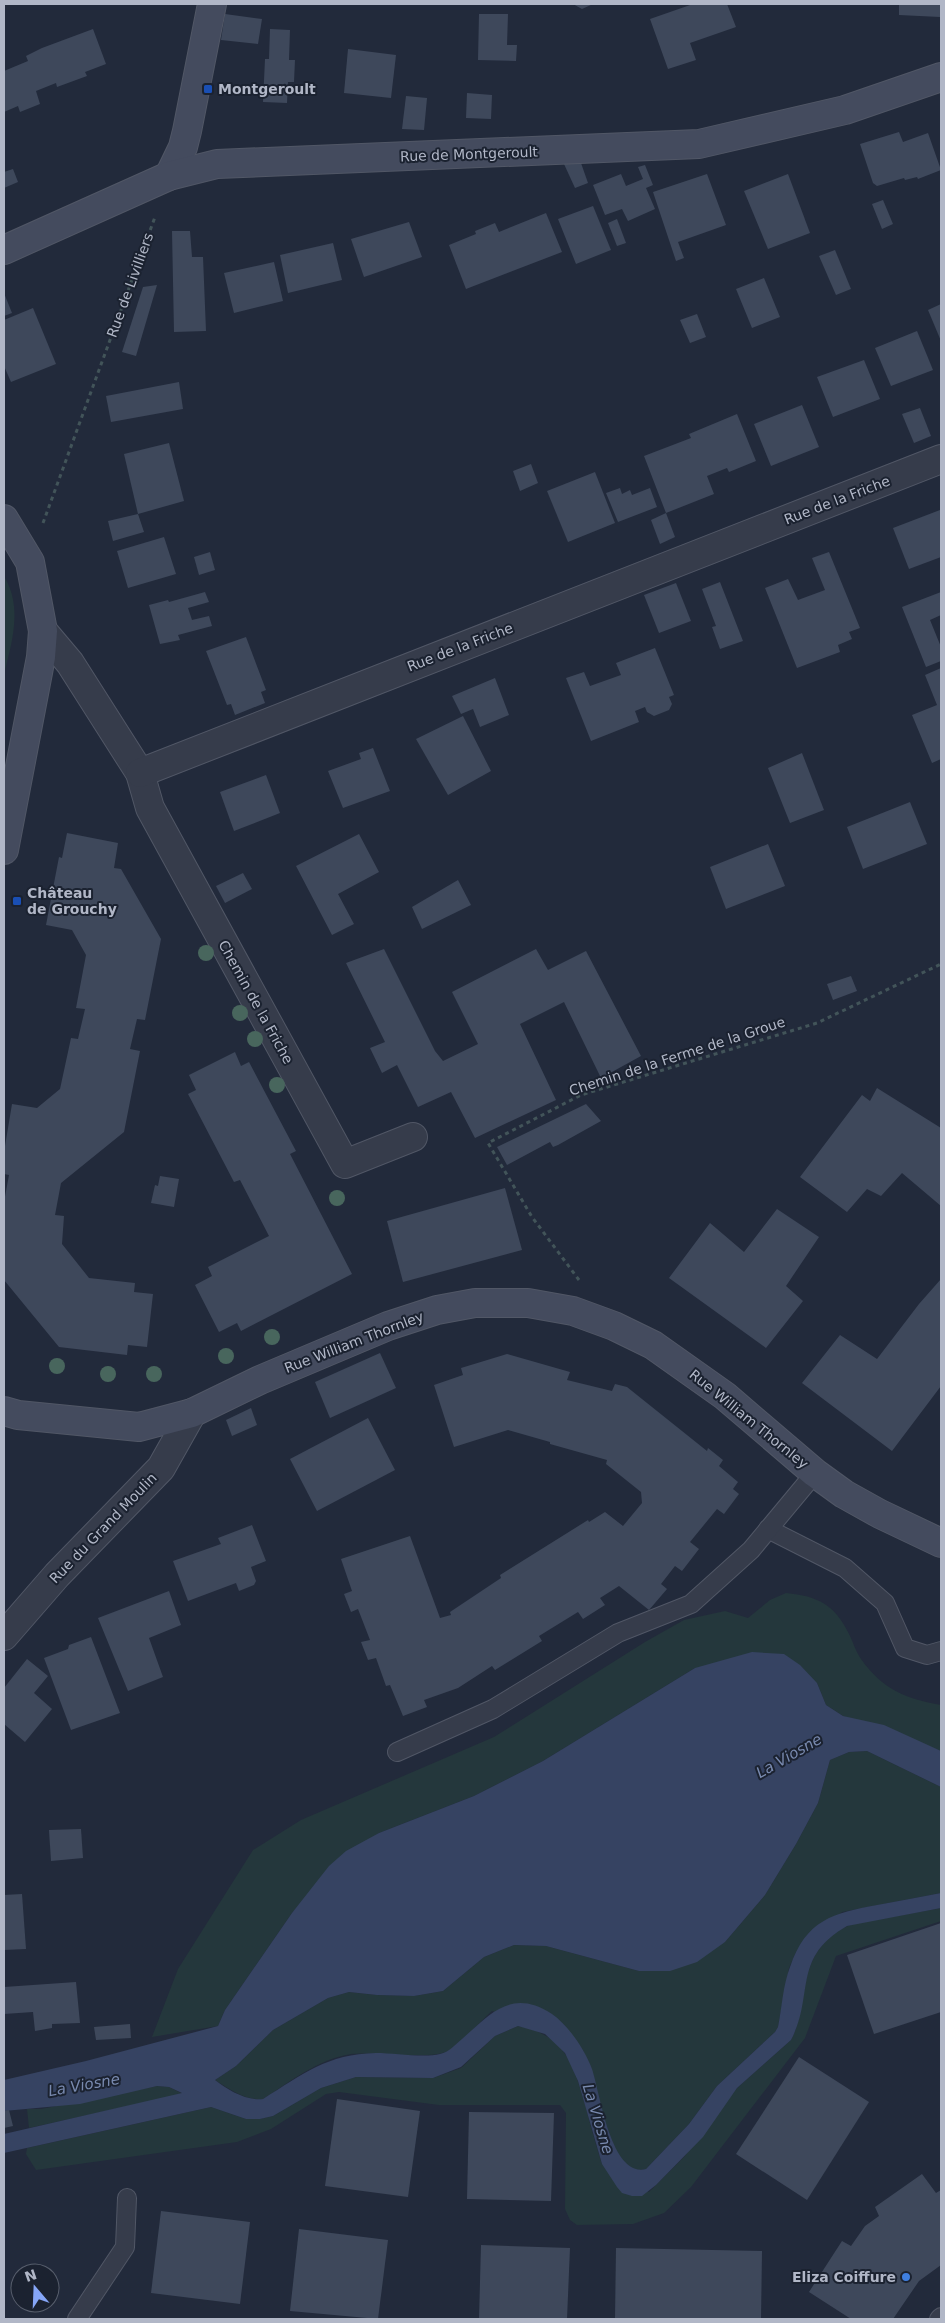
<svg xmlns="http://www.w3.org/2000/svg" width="945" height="2323" viewBox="0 0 945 2323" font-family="'DejaVu Sans',sans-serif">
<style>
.green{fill:#24373c}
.water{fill:#364362}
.building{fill:#3e485b}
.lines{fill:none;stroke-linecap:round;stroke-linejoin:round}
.lane-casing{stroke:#515766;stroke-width:20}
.street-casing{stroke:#515766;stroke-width:30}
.secondary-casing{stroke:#515766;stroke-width:30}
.path{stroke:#425459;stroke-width:3;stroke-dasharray:4 4;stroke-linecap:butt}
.lane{stroke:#363c4b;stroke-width:18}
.street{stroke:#363c4b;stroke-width:28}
.secondary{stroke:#444b5e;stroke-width:28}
.tree{fill:#48665d}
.transit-dot{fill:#1a4fb4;stroke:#1b2230;stroke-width:2}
.shop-dot{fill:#3f7fe0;stroke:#1b2230;stroke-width:2}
.labels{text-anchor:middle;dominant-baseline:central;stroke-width:4;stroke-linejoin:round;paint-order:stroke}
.poi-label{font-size:14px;font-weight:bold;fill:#b1b7c7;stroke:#1b2230;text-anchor:start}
.street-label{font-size:14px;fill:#b1b7c7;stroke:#1b2230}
.water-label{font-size:15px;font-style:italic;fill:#798aaf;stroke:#1b2230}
</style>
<rect width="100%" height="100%" fill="#222a3b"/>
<g class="green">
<path d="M4 576C23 608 12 641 4 675Z"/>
<path d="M786 1593C818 1596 835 1605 849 1634 853 1642 856 1652 861 1659 882 1689 906 1699 941 1705V1751L843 1716 826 1705 817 1683 695 1668 543 1761 474 1796 379 1833 292 1913 225 2010 218 2026 152 2037 178 1969 253 1850 301 1820 494 1737 645 1642 684 1620 725 1611 748 1618 770 1600Z"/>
<path d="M867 1751 941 1787V1893L842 1912 797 1950 789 1968 778 2027 775 2032 717 2086 689 2124 646 2169C638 2171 631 2170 625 2164 610 2148 591 2075 583 2050L492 2011C479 2023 465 2040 450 2050 433 2061 375 2051 351 2054 318 2059 290 2082 263 2099 246 2101 229 2089 215 2080L236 2066 273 2030 328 1998 349 1992 377 1995 414 1996 443 1991 484 1957 514 1945 546 1946 639 1971 725 1942 765 1895 796 1844 818 1803 830 1760 849 1752Z"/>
<path d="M941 1908V1921L836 1956 805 2038 691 2187 664 2213 633 2224 577 2225 570 2220 565 2209 566 2113 560 2105H439L339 2092 326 2094 271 2129 237 2142 36 2170 26 2154 27 2148 211 2107 246 2119H260L273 2116 321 2088 356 2077 433 2078 461 2068 495 2036 518 2026C566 2035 574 2066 586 2108 591 2127 596 2146 602 2164L649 2192 684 2157 737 2088 791 2040C808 2008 798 1970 825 1942 835 1932 844 1926 858 1923Z"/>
<path d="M157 2086 169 2087 183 2094 29 2128 27 2109H41Z"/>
</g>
<path class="water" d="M752 1652 784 1654 800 1665 817 1683 826 1705 843 1716 884 1725 941 1751V1787L867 1751 849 1752 830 1760 818 1803 796 1844 765 1895 725 1942 697 1962 670 1971H639L546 1946 514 1945 484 1957 443 1991 414 1996 377 1995 349 1992 328 1998 273 2030 236 2066 215 2080C228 2090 246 2101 263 2099 303 2074 327 2054 376 2053 394 2053 424 2058 440 2054 449 2052 455 2045 462 2039 491 2013 512 1988 552 2014 569 2026 585 2050 592 2069 600 2093 611 2178 646 2169L689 2124 717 2086 775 2032 778 2027C782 2007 783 1985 790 1967 806 1920 833 1913 877 1905 899 1901 920 1897 941 1893V1908L847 1926C791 1958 815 1995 791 2040L737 2088 703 2137 656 2185 642 2196H632L622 2193 617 2187 602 2164 578 2081 565 2053 545 2034 518 2026 495 2036 461 2067 433 2078 356 2077 321 2088 273 2116 260 2119H246L211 2107 4 2153V2134L182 2093 169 2087 157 2086 80 2104 4 2111V2080L86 2061 218 2026 225 2010 292 1913 329 1866 346 1851 379 1833 474 1796 543 1761 695 1668Z"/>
<g class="building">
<path d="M573 4H593L582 9Z"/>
<path d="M693 4H727L736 27 690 43 696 60 668 69 650 19Z"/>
<path d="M899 4H941L940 17 899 15Z"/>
<path d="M225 14 262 19 258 44 221 40Z"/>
<path d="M479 14H508L507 45H517L516 61 478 60Z"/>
<path d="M93 29 106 64 85 72 87 76 57 87 56 83 36 91 40 104 20 112 18 106 4 112V71L28 61 26 56 42 48Z"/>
<path d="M270 29 290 30 289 60H295L294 82H288L287 103 263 102 265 59H269Z"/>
<path d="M348 49 396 55 391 98 344 93Z"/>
<path d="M467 93 492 95 491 119 466 118Z"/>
<path d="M406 96 427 98 424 130 402 129Z"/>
<path d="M899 132 903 142 928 133 941 170 918 179 917 177 905 180 904 178 877 186 873 183 860 144Z"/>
<path d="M581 163 588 183 575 188 564 164Z"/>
<path d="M645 165 653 185 646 188 655 209 628 221 622 209 605 215 593 185 621 174 626 186 643 179 638 167Z"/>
<path d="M13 169 18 182 4 188V172Z"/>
<path d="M707 174 726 225 678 242 684 258 676 261 653 192Z"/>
<path d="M788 174 810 233 768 249 744 191Z"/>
<path d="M883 200 893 224 882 229 872 204Z"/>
<path d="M593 206 611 250 576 264 558 219Z"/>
<path d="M546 213 562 252 466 289 449 245 476 234 475 231 495 223 499 232Z"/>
<path d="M617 219 626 243 617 246 608 223Z"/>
<path d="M409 222 422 257 364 277 351 239Z"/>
<path d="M172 231H190L192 257H203L206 331 174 332Z"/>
<path d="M333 243 342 280 288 293 280 255Z"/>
<path d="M835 250 851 289 836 295 819 256Z"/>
<path d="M274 262 283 301 234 313 224 273Z"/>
<path d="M764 278 780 317 752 328 736 289Z"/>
<path d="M157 285 136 356 122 352 143 287Z"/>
<path d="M4 293 12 313 4 316Z"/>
<path d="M941 304V341L928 310Z"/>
<path d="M33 308 56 364 11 382 4 366V320Z"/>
<path d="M697 314 706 337 690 343 680 320Z"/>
<path d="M917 331 933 370 891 386 875 348Z"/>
<path d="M864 360 880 399 833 417 817 377Z"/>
<path d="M179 382 183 409 111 422 106 396Z"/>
<path d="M802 405 819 447 771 466 754 424Z"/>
<path d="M920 408 931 436 914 443 902 414Z"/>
<path d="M737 414 756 461 729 472 727 468 707 476 714 494 666 513 644 456 691 438 689 434Z"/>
<path d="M169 443 184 501 138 514 124 454Z"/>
<path d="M531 464 538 483 520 491 513 471Z"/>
<path d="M595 472 615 523 568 542 547 491Z"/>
<path d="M620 488 622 494 630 490 632 495 650 488 657 507 618 522 606 493Z"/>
<path d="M940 510 941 557 909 569 893 528Z"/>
<path d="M666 513 675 537 660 544 651 520Z"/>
<path d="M138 514 144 532 113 541 108 521Z"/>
<path d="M164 537 176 574 128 588 117 551Z"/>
<path d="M210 552 215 570 199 575 194 557Z"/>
<path d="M829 552 860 628 849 632 852 639 838 645 840 652 797 668 765 588 788 579 798 600 825 590 812 558Z"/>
<path d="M720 582 743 641 720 649 712 627 716 626 702 589Z"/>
<path d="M676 583 691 621 659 633 644 595Z"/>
<path d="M205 592 209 602 188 608 192 620 209 616 212 626 178 635 180 640 160 644 149 605 168 600 169 602Z"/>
<path d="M941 592V615L930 620 941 647V661L926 667 902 607Z"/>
<path d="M246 637 266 690 261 692 265 703 235 715 231 704 227 705 206 651Z"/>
<path d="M655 648 674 695 669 697 672 704 669 710 654 716 647 712 645 707 635 711 639 722 591 741 566 678 584 672 590 686 621 675 616 663Z"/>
<path d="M941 668V759L932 763 912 715 937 705 925 675Z"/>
<path d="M495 678 509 715 480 727 473 709 461 714 452 696Z"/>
<path d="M463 716 491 771 448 795 416 739Z"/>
<path d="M373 748 390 791 343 808 328 771 361 759 359 753Z"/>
<path d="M802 753 824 810 790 823 768 768Z"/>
<path d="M266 775 280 813 234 831 220 792Z"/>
<path d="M910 802 927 844 863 869 847 827Z"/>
<path d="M67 833 118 843 114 868 121 869 161 939 145 1020 137 1019 130 1049 140 1051 124 1132 61 1183 55 1215 64 1216 62 1244 89 1278 135 1283 134 1292 153 1294 147 1347 128 1345 127 1355 59 1347 4 1280V1202L9 1175 4 1174V1152L12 1104 37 1108 60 1089 71 1038 78 1039 85 1009 76 1008 86 955 72 930 46 925 59 857 62 858Z"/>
<path d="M359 834 379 872 338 894 354 924 332 935 296 866Z"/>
<path d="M768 844 785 886 726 909 710 867Z"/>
<path d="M243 873 252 889 225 903 216 886Z"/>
<path d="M458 880 471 905 422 929 412 907Z"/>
<path d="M384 949 435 1051 443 1061 478 1044 452 992 536 949 548 970 586 951 641 1056 601 1078 564 1002 520 1024 556 1100 475 1138 451 1092 418 1107 397 1065 382 1073 370 1048 385 1042 346 963Z"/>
<path d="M851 976 857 991 833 1000 827 984Z"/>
<path d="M235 1052 241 1066 249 1062 296 1151 290 1154 352 1274 241 1331 237 1323 219 1332 195 1285 212 1276 208 1267 269 1236 240 1180 234 1182 188 1094 196 1090 189 1075Z"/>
<path d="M877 1088 941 1128V1206L902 1173 881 1196 867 1189 847 1212 800 1177 862 1095 870 1101Z"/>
<path d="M586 1104 601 1121 558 1145 553 1147 550 1142 507 1165 497 1147Z"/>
<path d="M160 1176 179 1179 174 1207 151 1203 155 1185 158 1186Z"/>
<path d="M505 1188 522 1250 403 1282 387 1221Z"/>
<path d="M777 1209 819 1237 786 1286 803 1301 766 1348 669 1278 710 1223 744 1252Z"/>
<path d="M941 1279V1386L892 1451 802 1383 840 1335 877 1359 919 1304Z"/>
<path d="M380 1353 396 1388 330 1418 315 1382Z"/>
<path d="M507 1354 570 1372 567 1380 612 1391 615 1384 627 1387 707 1451 708 1448 723 1460 719 1466 738 1482 733 1489 739 1494 724 1514 717 1509 690 1542 699 1549 682 1571 675 1566 661 1584 667 1589 649 1610 619 1586 600 1598 605 1605 583 1619 578 1612 539 1636 542 1641 495 1670 492 1666 458 1688 424 1700 427 1707 403 1716 390 1685 386 1686 376 1658 368 1660 361 1642 370 1640 358 1609 351 1612 344 1594 352 1591 341 1559 410 1536 440 1618 451 1615 450 1612 501 1578 500 1575 588 1520 589 1522 605 1512 623 1526 642 1503 641 1492 606 1464 607 1460 550 1444V1442L508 1430 454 1447 434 1385 463 1375 461 1368Z"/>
<path d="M251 1408 257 1425 232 1436 226 1420Z"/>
<path d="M368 1418 395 1470 317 1511 290 1459Z"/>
<path d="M252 1525 266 1561 251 1567 256 1581 254 1585 239 1591 236 1583 188 1601 173 1561 221 1544 218 1538Z"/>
<path d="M169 1591 181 1625 149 1638 163 1677 128 1691 98 1618Z"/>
<path d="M91 1637 120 1713 71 1730 44 1658 68 1649 69 1645Z"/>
<path d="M27 1659 48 1676 34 1693 52 1709 25 1742 4 1724V1688Z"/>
<path d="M81 1829 83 1858 51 1861 49 1830Z"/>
<path d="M22 1894 26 1949 4 1950V1895Z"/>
<path d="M941 1923V2012L874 2034 847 1955Z"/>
<path d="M76 1982 80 2023 52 2024V2028L35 2031 33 2012 4 2014V1987Z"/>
<path d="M130 2024 131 2038 96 2040 94 2027Z"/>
<path d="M799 2057 869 2102 807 2200 736 2154Z"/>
<path d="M337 2099 420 2111 408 2197 325 2186Z"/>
<path d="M9 2110 13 2126 4 2128V2111Z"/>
<path d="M469 2112 554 2113 551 2201 467 2199Z"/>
<path d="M922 2174 936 2193 941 2190V2265L919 2281 893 2319H851L809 2292 842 2241 851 2246 865 2226 879 2216 875 2207Z"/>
<path d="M161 2211 250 2222 240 2304 151 2293Z"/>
<path d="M299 2229 388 2240 378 2319 290 2311Z"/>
<path d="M481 2245 570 2248 567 2319H479Z"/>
<path d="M616 2248 762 2251 761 2319H615Z"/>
</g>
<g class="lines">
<g class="lane-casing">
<g id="lane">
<path d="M768 1529 845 1568 885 1603 905 1648 927 1655 941 1651"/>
<path d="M397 1752 493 1709 618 1633 691 1604 751 1550 815 1473"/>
<path d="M77 2319 125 2247 127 2198"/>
<path d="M939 2319 941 2317"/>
</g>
</g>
<g class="street-casing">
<g id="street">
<path d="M43 631 70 663 140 773 150 808 345 1164 413 1137"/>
<path d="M140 773 941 459"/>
<path d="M4 1636 57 1575 161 1468 192 1413"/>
</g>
</g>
<g class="secondary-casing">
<g id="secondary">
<path d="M169 176 183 147 187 131 212 4"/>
<path d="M4 250 169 176 217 164 699 144 845 110 941 77"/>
<path d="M4 519 30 562 43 631 41 657 4 850"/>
<path d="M4 1411 18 1415 139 1427 192 1413 260 1380 388 1326 437 1310 475 1303H528L573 1311 614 1326 653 1345 725 1396 815 1473 844 1494 880 1514 941 1543"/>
</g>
</g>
<g class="path">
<path d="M43 523 155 217"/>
<path d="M579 1280 532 1217 488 1143 581 1095 817 1023 941 964"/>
</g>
<use href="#lane" class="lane"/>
<use href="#street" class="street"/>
<use href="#secondary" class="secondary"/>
</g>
<g class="tree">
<circle cx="206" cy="953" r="8"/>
<circle cx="240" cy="1013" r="8"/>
<circle cx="255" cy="1039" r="8"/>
<circle cx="277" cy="1085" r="8"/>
<circle cx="337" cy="1198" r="8"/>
<circle cx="272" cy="1337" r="8"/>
<circle cx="226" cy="1356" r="8"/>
<circle cx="57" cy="1366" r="8"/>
<circle cx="108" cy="1374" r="8"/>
<circle cx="154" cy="1374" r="8"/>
</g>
<g class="transit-dot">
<rect x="203" y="84" width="10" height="10" rx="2.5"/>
<rect x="12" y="896" width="10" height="10" rx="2.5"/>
</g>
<circle class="shop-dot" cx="906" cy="2277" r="5"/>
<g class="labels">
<g class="poi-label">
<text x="218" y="89">Montgeroult</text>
<text x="27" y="893">Château<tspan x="27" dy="16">de Grouchy</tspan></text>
<text x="896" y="2277" text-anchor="end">Eliza Coiffure</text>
</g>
<g class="street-label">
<text transform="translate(469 154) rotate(-2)">Rue de Montgeroult</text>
<text transform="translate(130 285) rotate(-70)">Rue de Livilliers</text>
<text transform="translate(837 500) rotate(-21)">Rue de la Friche</text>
<text transform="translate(460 647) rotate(-21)">Rue de la Friche</text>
<text transform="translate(256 1002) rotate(61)">Chemin de la Friche</text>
<text transform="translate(677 1056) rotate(-18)">Chemin de la Ferme de la Groue</text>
<text transform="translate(354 1342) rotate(-21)">Rue William Thornley</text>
<text transform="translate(749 1419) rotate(39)">Rue William Thornley</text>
<text transform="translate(103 1528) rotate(-46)">Rue du Grand Moulin</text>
</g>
<g class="water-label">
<text transform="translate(789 1756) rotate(-30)">La Viosne</text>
<text transform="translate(84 2085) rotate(-10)">La Viosne</text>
<text transform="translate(598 2119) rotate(73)">La Viosne</text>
</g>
</g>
<rect width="945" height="2323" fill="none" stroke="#b1b7c7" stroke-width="10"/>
<g transform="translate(35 2288) rotate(341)"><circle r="24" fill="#1b2230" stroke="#575e6c"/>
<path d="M0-4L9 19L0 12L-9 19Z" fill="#86a6f7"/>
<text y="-8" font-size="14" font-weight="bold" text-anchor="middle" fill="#b1b7c7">N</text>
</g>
</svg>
